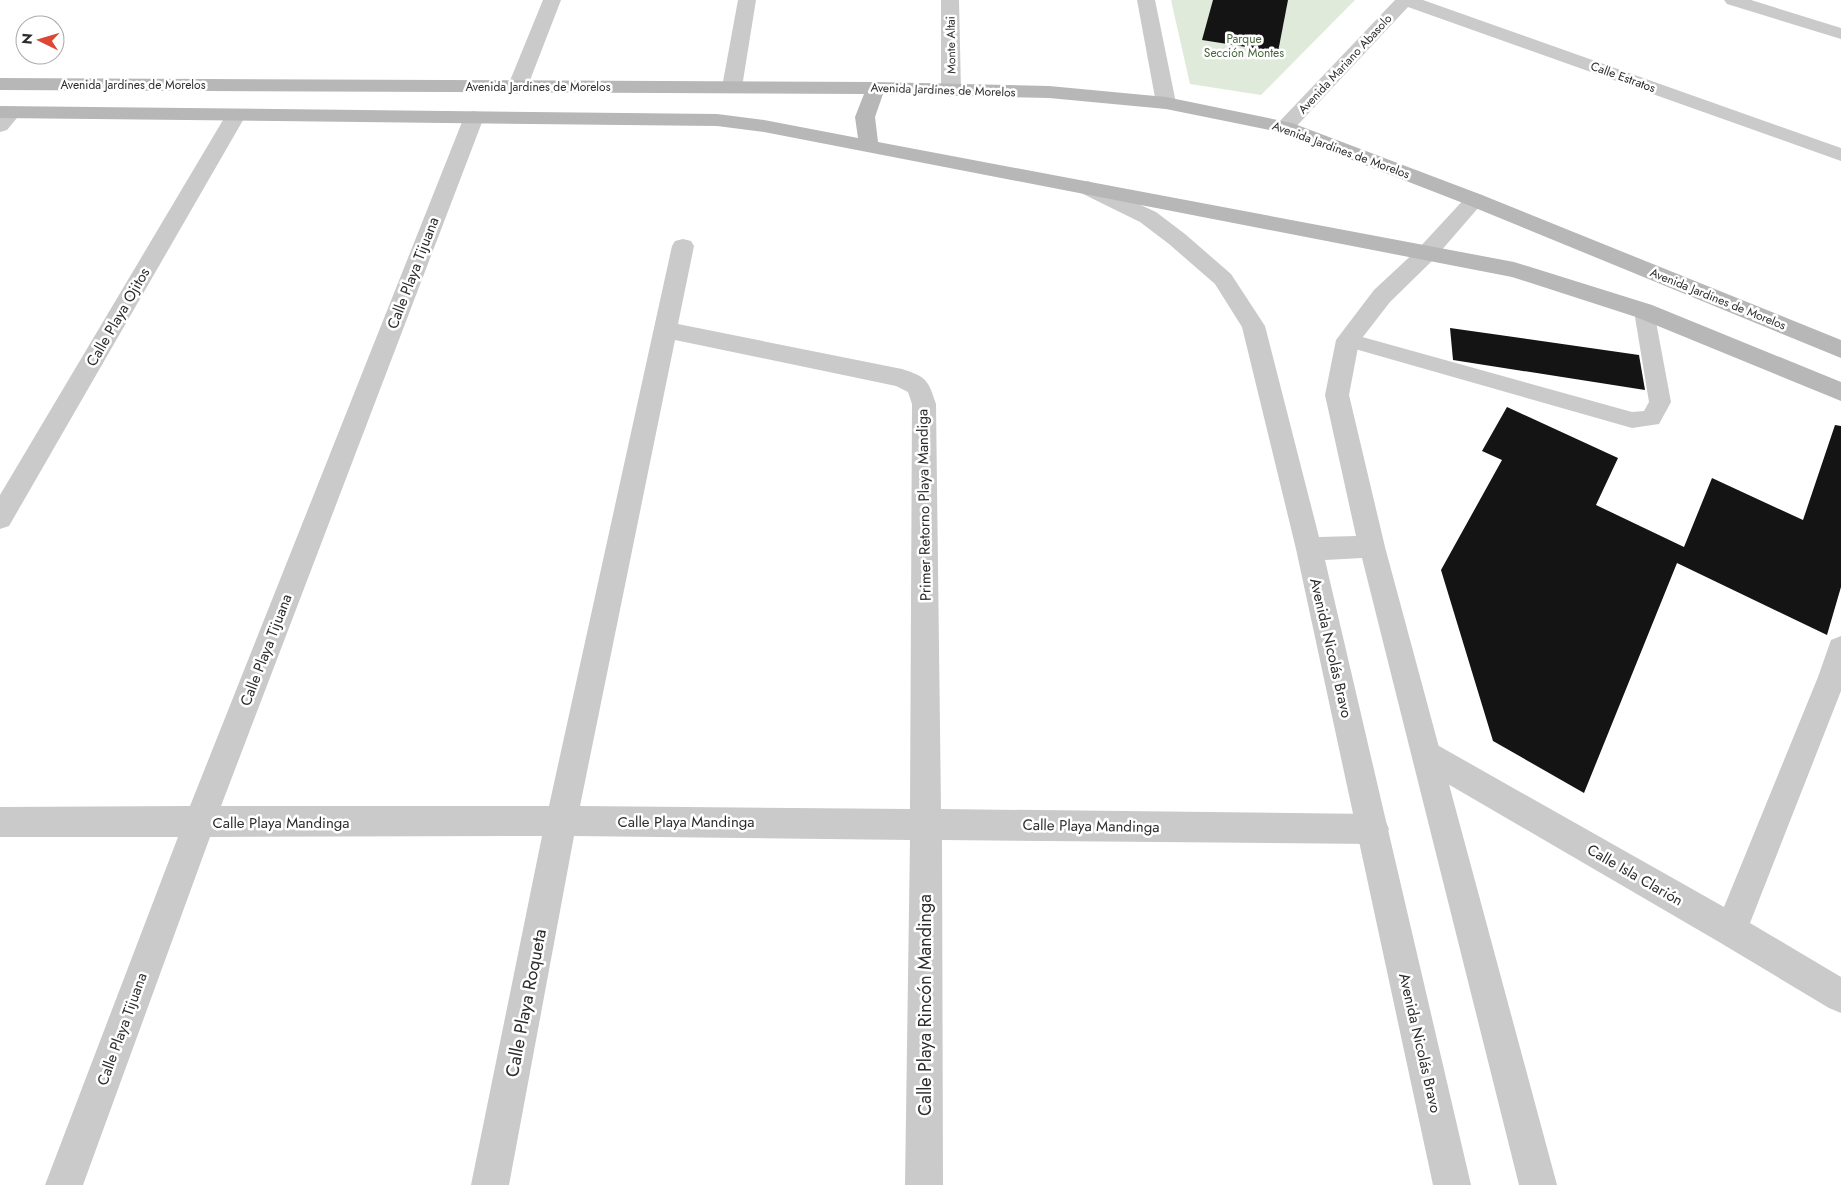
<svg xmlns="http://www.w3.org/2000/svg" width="1841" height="1185" viewBox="0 0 1841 1185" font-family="Jost,sans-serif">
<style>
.green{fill:#e0eadb}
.building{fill:#141414}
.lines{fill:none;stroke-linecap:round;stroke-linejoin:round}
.service{fill:#cacaca;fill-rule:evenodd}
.minor{fill:#cacaca;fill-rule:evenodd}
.tertiary{fill:#cacaca;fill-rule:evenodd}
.secondary{fill:#b7b7b7;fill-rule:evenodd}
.labels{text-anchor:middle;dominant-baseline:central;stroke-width:5;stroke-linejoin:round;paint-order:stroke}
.far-park-label{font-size:12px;fill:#48663c;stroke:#fff}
.far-street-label{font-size:12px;fill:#2d2d2d;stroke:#fff}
.street-label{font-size:15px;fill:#2d2d2d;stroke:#fff}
.near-street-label{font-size:18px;fill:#2d2d2d;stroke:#fff}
</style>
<rect width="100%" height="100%" fill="#fff"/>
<path class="green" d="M1171 0H1355L1261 95 1190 84Z"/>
<g class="building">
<path d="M1213 0H1288L1278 52 1202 40Z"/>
<path d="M1450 328 1639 355 1645 390 1453 360Z"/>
<path d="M1507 407 1618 458 1596 505 1684 547 1712 478 1803 520 1835 425 1841 426V587L1827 635 1677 563 1584 793 1493 741 1441 570 1502 460 1482 451Z"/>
</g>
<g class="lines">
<path class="service" d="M1644 304 1651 306 1654 311 1671 402 1659 424 1632 428 1348 347 1341 345 1338 340 1341 335 1348 333 1632 412 1644 411 1649 402 1634 311 1637 306Z"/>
<g class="minor">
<path d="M543 0H561L527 88 524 92 517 94 510 92 507 88Z"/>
<path d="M738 0H756L742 87 739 91 732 93 725 91 722 87Z"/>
<path d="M941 0H959L961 91 958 95 951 97 944 95 941 91Z"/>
<path d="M1395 0H1423L1841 148V161L1408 7 1292 131 1285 133 1278 131 1275 127 1278 123Z"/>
<path d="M1724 0H1751L1841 28V39L1727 4Z"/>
<path d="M11 107 18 109 21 113 7 130 0 132V114L4 109Z"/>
<path d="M236 109 243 111 246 115 9 526 0 529V495L226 115 229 111Z"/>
<path d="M474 111 481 113 484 117 221 806H549L672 246 675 241 683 239 691 241 694 246 678 324 902 369C927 377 928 380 936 404L941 809 1373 814 1384 818 1389 829 1384 840 1373 844 942 840 943 1185H905L910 840 574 836 509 1185H471L542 836 210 837 83 1185H45L178 837H0V807L190 806 464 117 467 113ZM675 340 896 386 908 392 912 404 910 809 580 806Z"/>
<path d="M1841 636V691L1750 923 1841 977V1013L1829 1008 1719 942 1417 766 1413 756 1417 746 1428 742 1439 746 1724 907 1818 677 1831 640Z"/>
</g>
<g class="tertiary">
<path d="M1137 0H1155L1176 103 1173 107 1166 109 1159 107 1156 103Z"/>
<path d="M1088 181 1156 212 1185 234 1231 274 1265 326 1319 537 1356 536 1325 395 1336 340 1374 290 1418 249 1468 195 1475 193 1482 195 1485 200 1434 259 1390 302 1359 342 1349 395 1385 547 1557 1185H1519L1362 558 1325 560 1471 1185H1433L1296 549 1242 327 1215 284 1169 244 1140 222 1081 193 1078 188 1081 183Z"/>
</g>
<path class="secondary" d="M0 78 876 82 1049 86 1166 97 1292 123 1482 195 1841 340V358L1468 205 1280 132 1166 109 1049 98 883 94 875 117 878 142 1514 262 1652 305 1841 382V401L1636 317 1512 277 764 132 717 126 0 118V106L717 114 764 120 858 138 855 117 864 94 0 90Z"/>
</g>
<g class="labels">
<g class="far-park-label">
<text x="1244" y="39">Parque<tspan x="1244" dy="14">Sección Montes</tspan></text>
</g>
<g class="far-street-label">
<text transform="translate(951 45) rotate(-91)">Monte Altai</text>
<text transform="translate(1345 64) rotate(-47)">Avenida Mariano Abasolo</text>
<text transform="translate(1623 77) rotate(20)">Calle Estratos</text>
<text x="133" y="85">Avenida Jardines de Morelos</text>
<text x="538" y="87">Avenida Jardines de Morelos</text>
<text transform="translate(943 90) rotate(2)">Avenida Jardines de Morelos</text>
<text transform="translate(1341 150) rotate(20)">Avenida Jardines de Morelos</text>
<text transform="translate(1718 299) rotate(22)">Avenida Jardines de Morelos</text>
</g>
<g class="street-label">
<text transform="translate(413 273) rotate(-69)">Calle Playa Tijuana</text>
<text transform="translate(118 317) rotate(-60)">Calle Playa Ojitos</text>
<text transform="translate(924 505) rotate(-91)">Primer Retorno Playa Mandiga</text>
<text transform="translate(1331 648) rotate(77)">Avenida Nicolás Bravo</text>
<text transform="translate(266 650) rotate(-69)">Calle Playa Tijuana</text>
<text x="686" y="822">Calle Playa Mandinga</text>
<text x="281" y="823">Calle Playa Mandinga</text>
<text transform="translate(1091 826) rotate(1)">Calle Playa Mandinga</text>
<text transform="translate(1635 875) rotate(30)">Calle Isla Clarión</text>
<text transform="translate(122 1029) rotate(-70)">Calle Playa Tijuana</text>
<text transform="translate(1420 1043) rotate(77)">Avenida Nicolás Bravo</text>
</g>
<g class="near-street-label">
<text transform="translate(526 1003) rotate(-79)">Calle Playa Roqueta</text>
<text transform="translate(925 1005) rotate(-90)">Calle Playa Rincón Mandinga</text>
</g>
</g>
<g transform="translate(40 40) rotate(275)"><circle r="24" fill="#ffffff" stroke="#ababab"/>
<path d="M0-4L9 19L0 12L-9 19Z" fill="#de4635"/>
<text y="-8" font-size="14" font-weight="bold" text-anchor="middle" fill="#2d2d2d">N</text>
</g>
</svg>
